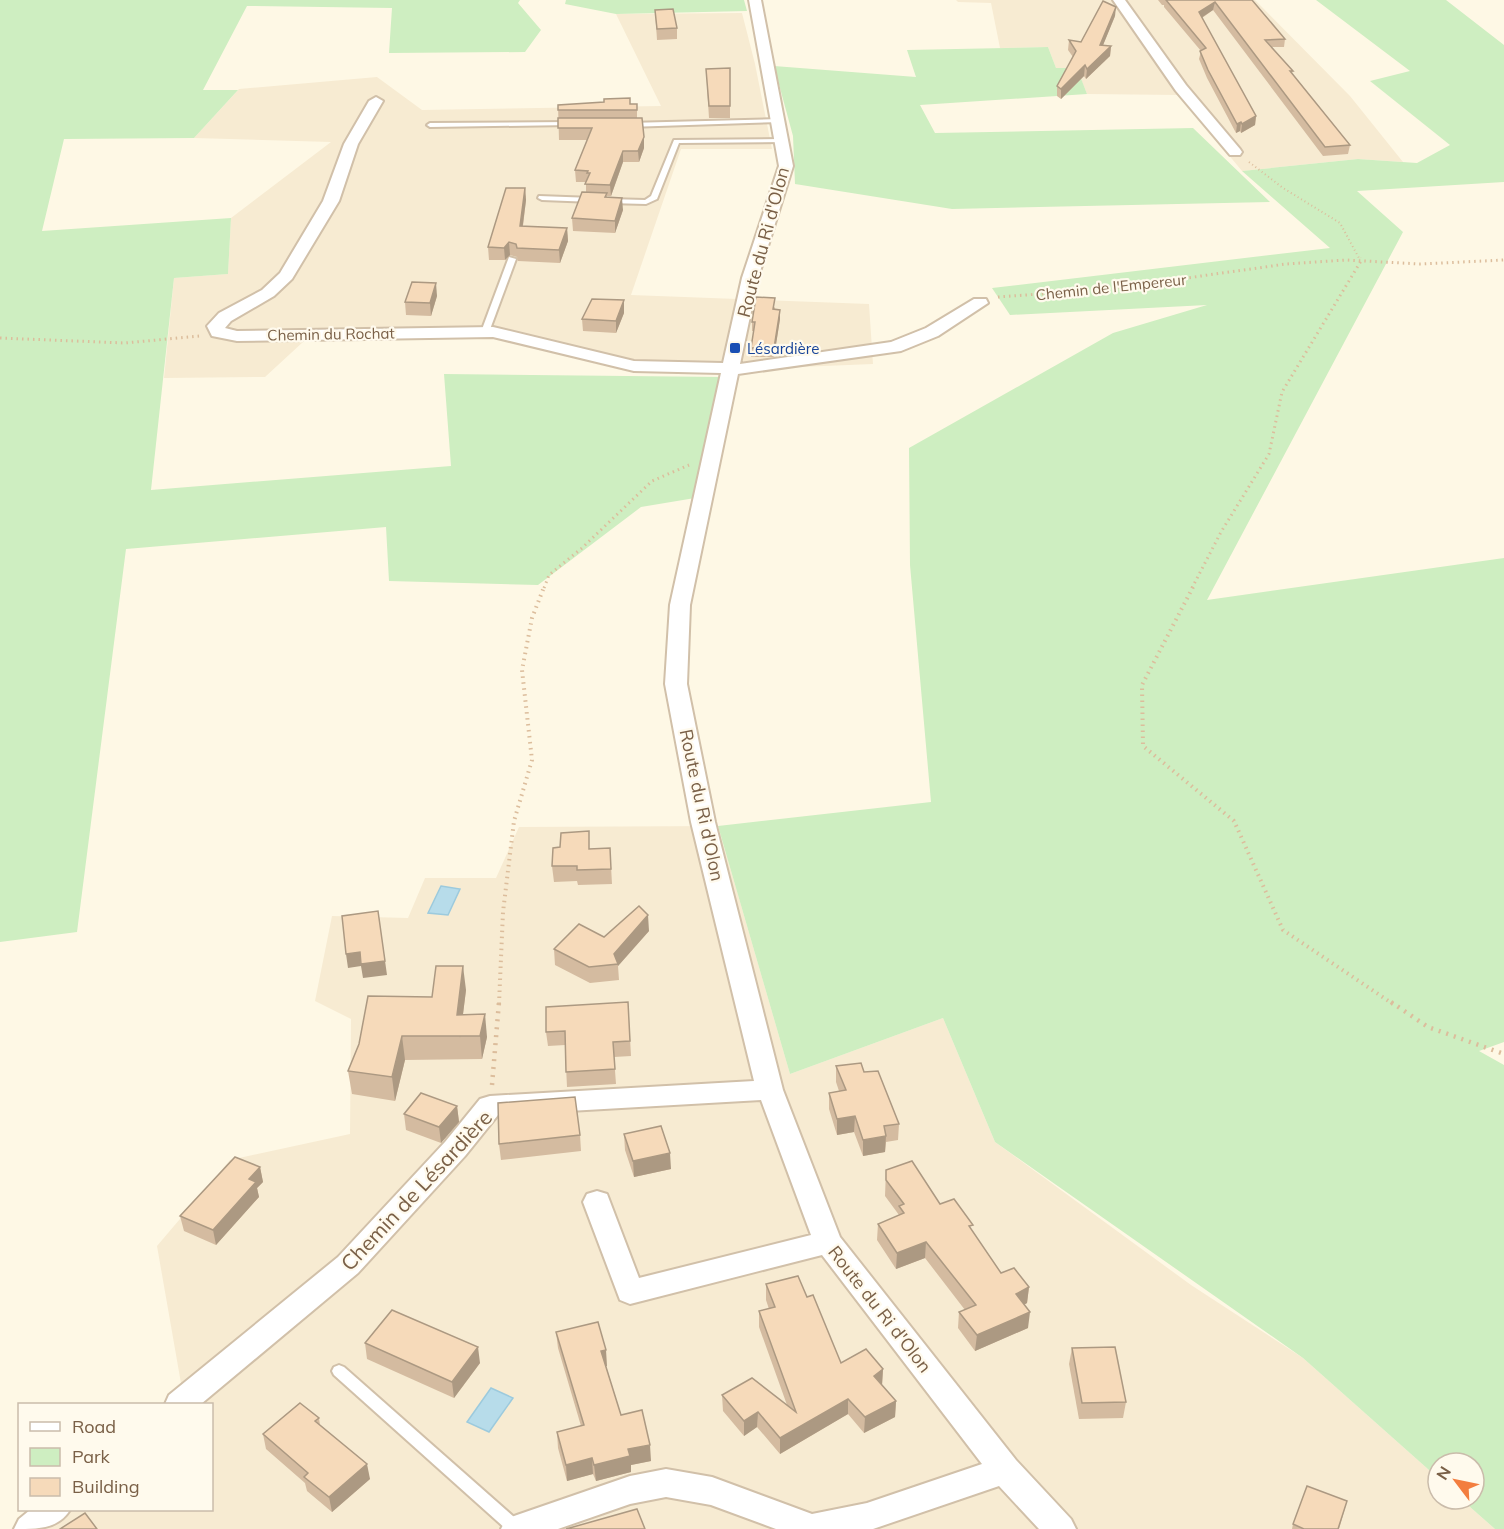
<svg xmlns="http://www.w3.org/2000/svg" width="1504" height="1529" viewBox="0 0 1504 1529" font-family="Mulish,sans-serif">
<style>
.residential{fill:#f7ebd2}
.green{fill:#ceeec1}
.water{fill:#b7dcea;stroke:#9ccadd;stroke-width:1.5}
.lines{fill:none;stroke-linecap:round;stroke-linejoin:round}
.service-casing{stroke:#d1c0a9;stroke-width:4}
.minor-casing{stroke:#d1c0a9;stroke-width:4}
.path-far3{stroke:#dcbd9c;stroke-width:2;stroke-dasharray:1 3;stroke-linecap:butt}
.path-far2{stroke:#dcbd9c;stroke-width:3;stroke-dasharray:1.5 4;stroke-linecap:butt}
.path-far1{stroke:#dcbd9c;stroke-width:4;stroke-dasharray:1.5 4.5;stroke-linecap:butt}
.path{stroke:#dcbd9c;stroke-width:4.5;stroke-dasharray:2 6;stroke-linecap:butt}
.service{fill:#fff;fill-rule:evenodd}
.minor{fill:#fff;fill-rule:evenodd}
.wall{fill:#d4bba0}
.shaded-wall{fill:#ac9982}
.building{fill:#f6daba;stroke:#ac9982;stroke-width:1.5}
.transit-dot{fill:#1a4fb4;stroke:#fffaed;stroke-width:2}
.labels{text-anchor:middle;dominant-baseline:central;stroke-width:4.5;stroke-linejoin:round;paint-order:stroke}
.far-street-label{font-size:15px;fill:#7a6047;stroke:#fffaed}
.far-transit-label{font-size:15px;fill:#164399;stroke:#fffaed;text-anchor:start}
.street-label{font-size:18px;fill:#7a6047;stroke:#fffaed}
.near-street-label{font-size:21px;fill:#7a6047;stroke:#fffaed}
</style>
<rect width="100%" height="100%" fill="#fef8e5"/>
<g class="residential">
<path d="M956 0H1255L1350 96 1403 162 1358 159 1242 171 1179 95 1087 94 1077 69 1056 68 1048 47 1000 48 991 3 958 2Z"/>
<path d="M742 13 755 64 772 149H681L631 295 869 304 873 364 723 370 624 362 502 332 303 342 265 377 164 378 174 278 228 274 231 218 331 142 194 138 239 89 377 77 422 110 661 106 616 14Z"/>
<path d="M718 826 790 1074 943 1018 995 1142 1191 1285 1303 1358 1438 1478V1499H1461L1495 1529H11L35 1510H212V1404H163L182 1389 157 1246 230 1160 350 1134 351 1019 315 1001 332 916 408 918 425 878H496L519 827Z"/>
</g>
<g class="green">
<path d="M0 0H520L518 3 541 30 525 52 389 53 392 8 247 6 203 90H238L194 138 64 139 42 231 231 218 228 274 174 278 151 490 451 466 444 374 722 377 695 498 641 507 538 585 389 581 386 527 126 549 77 932 0 942Z"/>
<path d="M566 0H744L747 11 616 14 565 4Z"/>
<path d="M1316 0H1446L1504 45V182L1357 191 1403 232 1207 600 1504 558V1042L1479 1051 1504 1065V1529H1495L1461 1499H1474V1463H1438V1478L1303 1358 995 1142 943 1018 790 1074 718 826 931 802 910 565 909 448 1113 333 1207 305 1010 315 992 288 1330 248 1242 171 1358 159 1417 163 1450 145 1370 81 1410 71Z"/>
<path d="M1048 47 1056 68H1077L1087 94 920 105 935 133 1193 128 1270 202 952 209 795 184 793 136 774 66 916 77 907 50Z"/>
</g>
<g class="water">
<path d="M441 886 460 889 448 915 428 913Z"/>
<path d="M491 1388 513 1398 489 1432 467 1422Z"/>
</g>
<g class="lines">
<g class="service-casing">
<g id="service">
<path d="M779 119 781 120V122L628 127 625 125 628 123Z"/>
<path d="M570 122 573 124 572 125 430 127 427 125 430 123Z"/>
<path d="M783 139 785 140V142L679 143 657 199 646 204 608 203 604 201 608 199 645 200 651 196 674 140Z"/>
<path d="M539 196 593 198 597 200 593 202 542 200 538 198Z"/>
<path d="M509 257 516 259 489 332 488 334H482L481 332Z"/>
<path d="M339 1365 344 1367 522 1524 525 1529H506L334 1375 332 1371 334 1367Z"/>
</g>
</g>
<g class="minor-casing">
<g id="minor">
<path d="M749 0H761L793 166 758 278 740 364 891 342 926 328 974 299H986L988 303 938 336 901 351 738 374 690 605 687 684 715 822 783 1090 840 1237 1016 1460 1071 1519 1076 1529H1039L999 1486 873 1529H776L711 1505 666 1497 630 1504 558 1529H501L506 1519 517 1515 630 1476 666 1469 712 1477 812 1514 867 1503 982 1464 822 1255 630 1304 620 1300 583 1202 587 1194 597 1191 607 1194 639 1278 811 1235 761 1100 498 1115 465 1156 358 1273 201 1404H165L169 1395 338 1257 445 1142 480 1099 490 1096 754 1081 691 822 665 684 670 605 721 373 634 371 493 337 237 341 212 336 207 326 219 313 262 290 280 273 323 201 344 144 369 101 376 97 383 101 358 144 339 201 292 279 274 296 231 321 225 328 237 331 493 327 634 361 723 363 742 278 779 166Z"/>
<path d="M1113 0H1125L1186 85 1240 149 1242 152 1240 155H1230L1176 91Z"/>
<path d="M30 1510H70C58 1529 38 1529 14 1529L19 1519Z"/>
</g>
</g>
<path class="path-far3" d="M1249 162 1283 188 1340 223 1360 260"/>
<g class="path-far2">
<path d="M998 297 1109 289 1286 264 1346 260 1420 264 1504 260"/>
<path d="M0 338 125 343 199 336"/>
<path d="M544 588 549 575 582 548 652 481 689 465"/>
<path d="M1192 588 1221 532 1269 454 1282 392 1361 261 1360 258"/>
</g>
<g class="path-far1">
<path d="M1193 587 1142 685 1143 746 1234 821 1283 930 1393 1004"/>
<path d="M499 1004 503 912 514 821 532 760 522 670 532 618 544 587"/>
</g>
<g class="path">
<path d="M1391 1002 1428 1027 1504 1054"/>
<path d="M492 1085 499 1002"/>
</g>
<use href="#service" class="service"/>
<use href="#minor" class="minor"/>
</g>
<g class="wall">
<path d="M1158 0H1252L1285 39 1284 47H1272L1293 71 1292 73 1350 145 1348 154 1323 156 1213 10 1202 18 1256 116 1255 125 1241 133 1240 131 1236 133 1207 78 1199 59 1201 51 1164 7V5H1162Z"/>
<path d="M655 10 677 28V39L657 40Z"/>
<path d="M1115 16 1103 45 1111 46 1110 56 1086 79 1084 76 1061 99 1057 96V86L1073 57 1068 50 1069 40 1081 42Z"/>
<path d="M730 68V118H709L706 69Z"/>
<path d="M637 104V118L644 148 639 162H623L611 196H607V198L623 210 615 233 573 231 572 218 586 192V182H576L575 170 588 140H559L558 105Z"/>
<path d="M525 188 526 200 523 226 567 228 568 241 560 263 518 261 517 257 510 255 505 260H489L488 247Z"/>
<path d="M437 296 431 316 406 315 405 302Z"/>
<path d="M624 300V313L616 333 583 331 582 319Z"/>
<path d="M775 307V309L780 310V319L774 357H751V348L754 331H752V322Z"/>
<path d="M610 848 612 884 578 885 577 881 554 882 552 866 590 849Z"/>
<path d="M649 931 618 966 619 980 590 983 555 965 554 949 604 937Z"/>
<path d="M466 990 463 1014 487 1037 482 1059 405 1060 395 1101 352 1094 348 1071 432 997Z"/>
<path d="M628 1002 631 1056 614 1057 616 1084 567 1087 565 1045 548 1046 546 1032Z"/>
<path d="M836 1066 864 1072 899 1124 898 1140 886 1142 885 1152 863 1156 854 1132 837 1135 829 1109V1093L839 1091 836 1082Z"/>
<path d="M457 1106 459 1122 441 1143 406 1130 404 1114Z"/>
<path d="M624 1134 671 1169 634 1177 625 1150Z"/>
<path d="M580 1135 581 1151 501 1160 499 1144Z"/>
<path d="M260 1167 263 1182 257 1188 259 1197 216 1245 184 1231 180 1216Z"/>
<path d="M886 1170 940 1204 972 1231 1001 1273 1029 1287 1027 1303 1024 1305 1028 1328 975 1351 958 1328 959 1312 965 1310 925 1258 896 1269 877 1240 878 1224 899 1215 885 1196Z"/>
<path d="M766 1284 807 1297 841 1363 883 1369 882 1385 896 1401 895 1417 864 1433 848 1414 780 1454 757 1427 744 1436 723 1411 722 1395 787 1405 759 1327V1311L769 1309 766 1300Z"/>
<path d="M556 1332 607 1366H606L621 1415 651 1461 631 1465V1472L596 1481 593 1474 567 1481 558 1448 557 1432 581 1426 558 1348Z"/>
<path d="M365 1343 480 1363 454 1398 367 1359Z"/>
<path d="M1072 1348 1126 1402 1123 1418 1079 1419 1069 1364Z"/>
<path d="M319 1418 320 1425 370 1479 332 1512 307 1491 305 1483 266 1449 263 1434Z"/>
<path d="M1347 1501 1339 1529H1292L1293 1524Z"/>
</g>
<g class="shaded-wall">
<path d="M1215 2 1213 10 1198 20 1199 12Z"/>
<path d="M1116 7 1115 16 1099 55 1100 45Z"/>
<path d="M1111 46 1110 56 1086 79 1087 69Z"/>
<path d="M1085 65 1084 76 1061 99V89Z"/>
<path d="M1256 116 1255 125 1241 133 1242 124Z"/>
<path d="M1241 122 1240 131 1236 133 1237 124Z"/>
<path d="M644 137V148L639 162 638 151Z"/>
<path d="M623 151V162L611 196 610 185Z"/>
<path d="M525 188 526 200 521 239 520 226Z"/>
<path d="M622 198 623 210 615 233V221Z"/>
<path d="M567 228 568 241 560 263 559 250Z"/>
<path d="M509 242 510 255 505 260 504 248Z"/>
<path d="M436 283 437 296 431 316 430 303Z"/>
<path d="M624 300V313L616 333V321Z"/>
<path d="M780 310V319L774 357V348Z"/>
<path d="M378 911 387 975 363 978 361 966 348 968 346 954 360 952Z"/>
<path d="M648 915 649 931 618 966 614 954Z"/>
<path d="M463 966 466 990 460 1038 457 1015Z"/>
<path d="M485 1014 487 1037 482 1059 480 1036Z"/>
<path d="M402 1036 405 1060 395 1101 392 1077Z"/>
<path d="M457 1106 459 1122 441 1143 439 1127Z"/>
<path d="M855 1116 854 1132 837 1135V1119Z"/>
<path d="M886 1136 885 1152 863 1156V1140Z"/>
<path d="M670 1153 671 1169 634 1177 633 1161Z"/>
<path d="M260 1167 263 1182 257 1188 259 1197 216 1245 213 1230 249 1179Z"/>
<path d="M926 1242 925 1258 896 1269 897 1253Z"/>
<path d="M1029 1287 1027 1303 1014 1310 1016 1294Z"/>
<path d="M1030 1312 1028 1328 975 1351 977 1335Z"/>
<path d="M478 1347 480 1363 454 1398 452 1382Z"/>
<path d="M606 1350 607 1366 602 1367 601 1351Z"/>
<path d="M883 1369 882 1385 874 1376Z"/>
<path d="M848 1399V1414L780 1454V1438Z"/>
<path d="M896 1401 895 1417 864 1433 865 1417Z"/>
<path d="M758 1412 757 1427 744 1436V1421Z"/>
<path d="M650 1445 651 1461 631 1465V1472L596 1481 594 1465 628 1449Z"/>
<path d="M592 1458 593 1474 567 1481 566 1465Z"/>
<path d="M367 1464 370 1479 332 1512 329 1497Z"/>
</g>
<g class="building">
<path d="M1166 0H1252L1285 39 1265 40 1293 71H1290L1350 145 1325 147 1215 2 1199 12 1256 116 1242 124 1241 122 1237 124 1208 70 1200 51 1206 48Z"/>
<path d="M1103 1 1116 7 1100 45 1111 46 1087 69 1085 65 1061 89 1057 86 1076 51 1069 40 1081 42Z"/>
<path d="M673 9 677 28 657 29 655 10Z"/>
<path d="M730 68V106H709L706 69Z"/>
<path d="M630 98V104H637V110H558V105L604 102V99Z"/>
<path d="M558 118H642L644 137 638 151H623L610 185 585 184 590 173H587L588 171 575 170 592 128H558Z"/>
<path d="M506 188H525L520 226 567 228 559 250 517 248 516 244 509 242 504 248 488 247Z"/>
<path d="M582 192 607 193 605 197 622 198 615 221 572 218Z"/>
<path d="M412 282 436 283 430 303 405 302Z"/>
<path d="M756 297 775 298 773 309 780 310 774 348H751L755 322H752Z"/>
<path d="M592 299 624 300 616 321 582 319Z"/>
<path d="M589 831V849L610 848 611 869 577 870V866H552L553 848 560 847 561 833Z"/>
<path d="M639 906 648 915 614 954 618 964 589 967 554 949 579 924 604 937Z"/>
<path d="M378 911 385 961 361 964 360 952 346 954 342 916Z"/>
<path d="M436 966H463L457 1015 485 1014 480 1036H402L392 1077 348 1071 359 1044 368 996 432 997Z"/>
<path d="M628 1002 630 1041 613 1042 615 1069 566 1072 565 1031 546 1032V1007Z"/>
<path d="M861 1063 864 1072 878 1071 899 1124 884 1126 886 1136 863 1140 855 1116 837 1119 829 1093 846 1090 836 1066Z"/>
<path d="M421 1093 457 1106 439 1127 404 1114Z"/>
<path d="M575 1097 580 1135 499 1144 498 1103Z"/>
<path d="M661 1126 670 1153 633 1161 624 1134Z"/>
<path d="M235 1157 260 1167 249 1179 256 1182 213 1230 180 1216Z"/>
<path d="M912 1161 940 1204 954 1199 973 1225 969 1226 1001 1273 1014 1268 1029 1287 1016 1294 1030 1312 977 1335 959 1312 976 1305 926 1242 897 1253 878 1224 904 1213 899 1206 904 1204 886 1180V1170Z"/>
<path d="M798 1276 807 1297 813 1295 841 1363 866 1349 883 1369 874 1376 896 1401 865 1417 848 1399 780 1438 758 1412 744 1421 722 1395 752 1378 796 1412 759 1311 775 1307 766 1284Z"/>
<path d="M392 1310 478 1347 452 1382 365 1343Z"/>
<path d="M598 1322 606 1350 601 1351 621 1415 642 1410 650 1445 628 1449 630 1456 594 1465 592 1458 566 1465 557 1432 584 1425 556 1332Z"/>
<path d="M1115 1347 1126 1402 1082 1403 1072 1348Z"/>
<path d="M300 1403 319 1418 315 1421 367 1464 329 1497 304 1477 308 1473 263 1434Z"/>
<path d="M1307 1486 1347 1501 1338 1529H1304L1293 1524Z"/>
<path d="M637 1509 645 1529H566Z"/>
<path d="M85 1513 97 1529H60Z"/>
</g>
<rect class="transit-dot" x="729" y="342" width="12" height="12" rx="3"/>
<g class="labels">
<g class="far-street-label">
<text transform="translate(1111 287) rotate(-6)">Chemin de l'Empereur</text>
<text transform="translate(331 334) rotate(-1)">Chemin du Rochat</text>
</g>
<g class="far-transit-label">
<text x="747" y="348">Lésardière</text>
</g>
<g class="street-label">
<text transform="translate(763 242) rotate(-75)">Route du Ri d'Olon</text>
<text transform="translate(702 805) rotate(78)">Route du Ri d'Olon</text>
<text transform="translate(880 1309) rotate(52)">Route du Ri d'Olon</text>
</g>
<g class="near-street-label">
<text transform="translate(416 1190) rotate(-47)">Chemin de Lésardière</text>
</g>
</g>
<rect x="18" y="1403" width="195" height="108" fill="#fffaed" stroke="#cabcab" stroke-width="1.5"/>
<rect x="30" y="1422" width="30" height="9" fill="#ffffff" stroke="#cabcab" stroke-width="1.5"/>
<text x="72" y="1433" font-size="18" fill="#7a6047">Road</text>
<rect x="30" y="1448" width="30" height="18" fill="#ceeec1" stroke="#cabcab" stroke-width="1.5"/>
<text x="72" y="1463" font-size="18" fill="#7a6047">Park</text>
<rect x="30" y="1478" width="30" height="18" fill="#f6daba" stroke="#cabcab" stroke-width="1.5"/>
<text x="72" y="1493" font-size="18" fill="#7a6047">Building</text>
<g transform="translate(1456 1481) rotate(302)"><circle r="28" fill="#fffaed" stroke="#cabcab" stroke-width="1.5"/>
<path d="M0-4.5L10 22L0 15L-10 22Z" fill="#f37e3f"/>
<text y="-9" font-size="16" font-weight="bold" text-anchor="middle" fill="#7a6047">N</text>
</g>
</svg>
